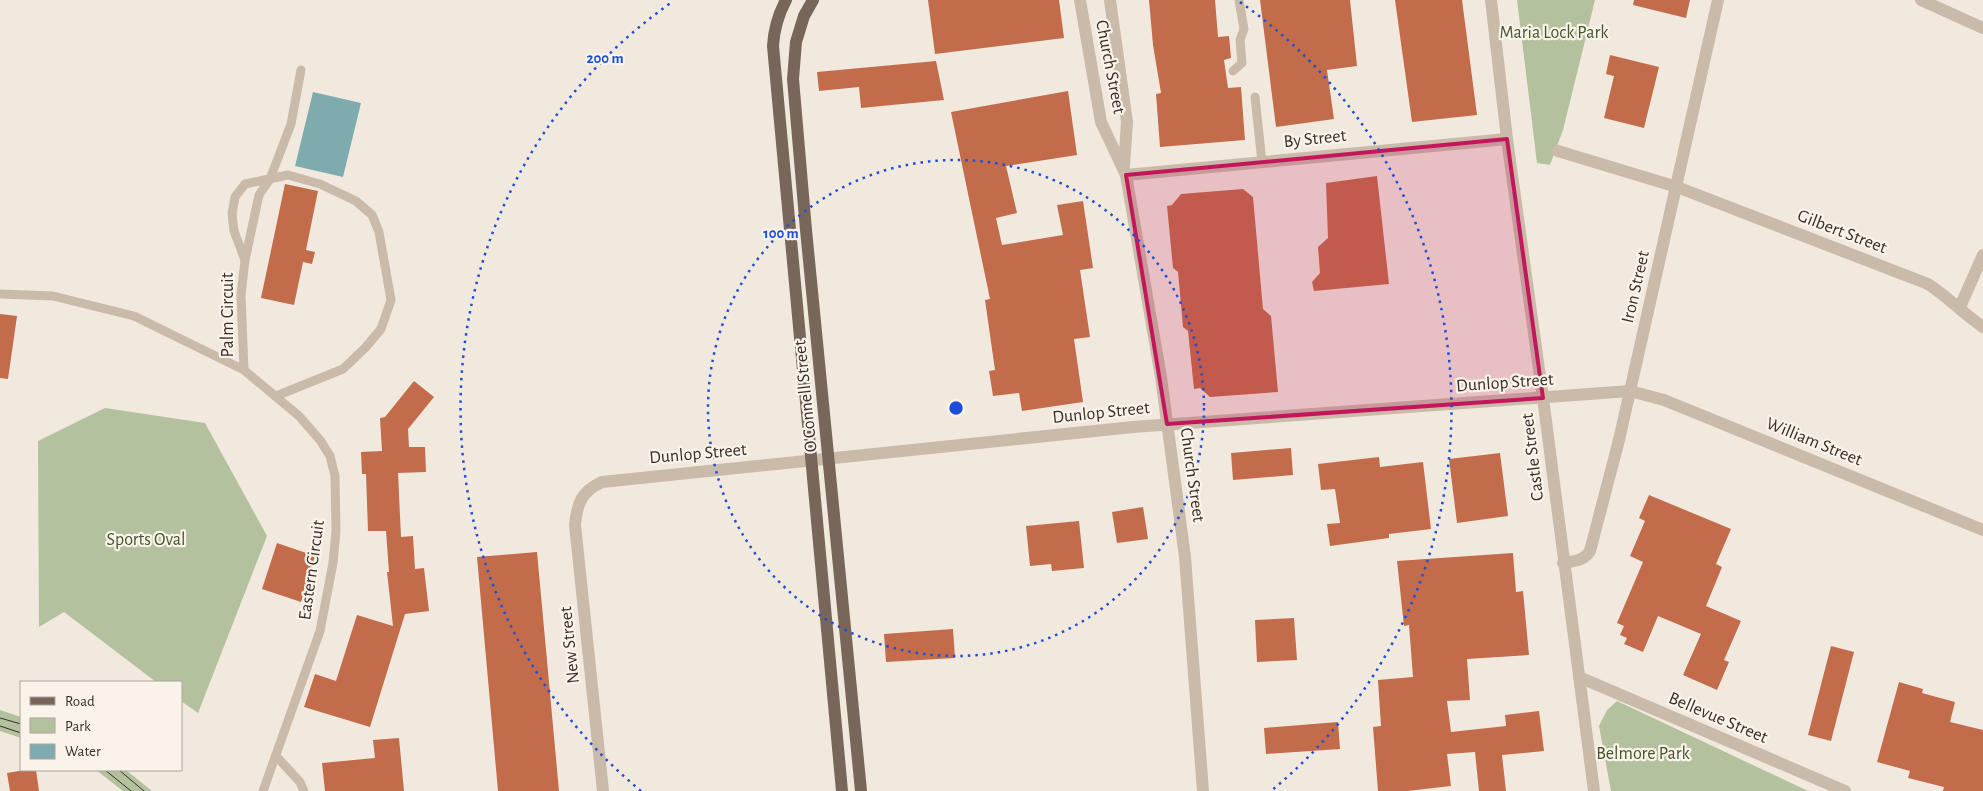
<svg xmlns="http://www.w3.org/2000/svg" width="1983" height="791" viewBox="0 0 1983 791" font-family="'Alegreya Sans',sans-serif">
<style>
.green{fill:#b4c19e}
.water{fill:#7eabae}
.building{fill:#c26c4b}
.lines{fill:none;stroke-linecap:round;stroke-linejoin:round}
.service{stroke:#cabaaa;stroke-width:9}
.minor{stroke:#cabaaa;stroke-width:12}
.primary{stroke:#79665b;stroke-width:12}
.tram{stroke:#382e29;stroke-width:1}
.marked{fill:#c2185b;fill-opacity:0.2;stroke:#c2185b;stroke-width:4;stroke-linejoin:round}
.ring{fill:none;stroke:#1d4ed8;stroke-width:2.5;stroke-dasharray:2.5 5}
.labels{text-anchor:middle;dominant-baseline:central;stroke-width:4.5;stroke-linejoin:round;paint-order:stroke}
.park-label{font-size:18px;fill:#46552e;stroke:#f9f3ea}
.street-label{font-size:18px;fill:#382e29;stroke:#f9f3ea}
.centre{fill:#1d4ed8;stroke:#f9f3ea;stroke-width:2.5}
.ring-label{font-size:15px;text-anchor:middle;font-weight:bold;fill:#1d4ed8;stroke:#f9f3ea;stroke-width:4.5;stroke-linejoin:round;paint-order:stroke}
</style>
<rect width="100%" height="100%" fill="#f2e9de"/>
<g class="green">
<path d="M1517 0H1595L1563 130 1550 165 1537 163Z"/>
<path d="M105 408 205 423 267 536 198 713 181 701V682H156L64 612 39 627 38 441Z"/>
<path d="M1617 701 1808 791H1611L1599 726 1607 710Z"/>
<path d="M0 710 21 717V738L0 731Z"/>
<path d="M96 770H126L152 791H123Z"/>
</g>
<path class="water" d="M313 92 361 103 343 177 295 166Z"/>
<g class="building">
<path d="M928 0H1059L1064 38 935 54Z"/>
<path d="M1149 0H1215L1218 37 1229 36 1231 58 1224 60 1228 88 1241 87 1245 140 1160 147 1156 94 1161 93 1153 45Z"/>
<path d="M1260 0H1350L1357 66 1327 70 1334 119 1276 127Z"/>
<path d="M1395 0H1462L1477 115 1412 122Z"/>
<path d="M1634 0H1690L1686 18 1633 5Z"/>
<path d="M1610 55 1659 67 1644 128 1604 118 1614 76 1606 74Z"/>
<path d="M936 61 944 100 861 108 859 87 819 91 817 72Z"/>
<path d="M1068 91 1077 155 1006 166 1017 213 996 218 1002 245 1063 235 1057 205 1083 201 1093 268 1080 270 1090 337 1074 339 1083 402 1022 411 1019 393 993 396 989 371 995 370 985 300 990 299 951 112Z"/>
<path d="M1377 176 1389 284 1314 291 1312 282 1320 273 1318 247 1328 238 1326 183Z"/>
<path d="M285 184 318 191 306 250 315 252 312 264 303 262 294 305 261 298Z"/>
<path d="M1243 189 1253 197 1263 309 1271 316 1278 392 1210 397 1200 388 1194 389 1188 331 1183 327 1178 272 1173 268 1167 206 1172 205 1181 194Z"/>
<path d="M0 314 17 316 8 379 0 378Z"/>
<path d="M414 381 434 397 408 429 409 447H425L426 472 398 473 401 537 413 536 415 569 424 568 429 611 405 614 370 727 304 707 315 674 336 681 357 615 393 626 387 572H389L386 531H368L366 474H362L361 452 382 451 380 418 385 417Z"/>
<path d="M1291 448 1293 475 1233 480 1231 453Z"/>
<path d="M1500 453 1508 516 1457 523 1449 459Z"/>
<path d="M1379 457 1380 467 1423 462 1431 529 1389 534V538L1330 546 1327 524 1340 523 1335 489 1321 490 1318 464Z"/>
<path d="M1649 495 1731 529 1716 564 1722 567 1706 606 1741 621 1724 660 1729 662 1717 690 1683 675 1701 634 1658 616 1643 652 1624 644 1627 638 1620 635 1624 626 1617 623 1643 562 1630 556 1645 521 1639 518Z"/>
<path d="M1143 507 1148 539 1117 543 1112 512Z"/>
<path d="M1079 521 1084 568 1052 571 1051 564 1030 566 1026 526Z"/>
<path d="M277 543 315 556 301 602 262 589Z"/>
<path d="M537 552 559 791H498L477 557Z"/>
<path d="M1513 553 1516 592 1523 591 1529 655 1467 659 1470 700 1447 701 1451 732 1506 726 1505 715 1539 711 1544 751 1502 755 1506 791H1479L1475 752 1447 754 1451 786 1407 791H1378L1373 727 1381 726 1378 680 1413 677 1409 625 1404 626 1397 561Z"/>
<path d="M1294 618 1297 660 1257 662 1255 620Z"/>
<path d="M953 629 955 658 886 662 884 634Z"/>
<path d="M1831 646 1854 652 1831 741 1808 735Z"/>
<path d="M1899 682 1923 689 1922 693 1955 702 1950 722 1983 730V791H1943L1944 787 1908 778 1910 771 1877 762Z"/>
<path d="M1338 722 1340 749 1266 754 1264 728Z"/>
<path d="M399 738 404 791H325L322 763 375 758 373 740Z"/>
<path d="M25 770H36L39 791H10L7 773Z"/>
</g>
<g class="lines">
<g class="service">
<path d="M1233 71 1242 63 1240 40 1244 29 1239 0"/>
<path d="M1255 97 1262 162"/>
<path d="M245 260 234 231 232 214 235 197 245 184 288 175 320 184 356 201 372 215 379 232 391 300 381 329 365 348 343 369 276 396"/>
<path d="M0 294 53 296 134 316 244 370 299 416 320 440 330 456 335 476 336 531 333 563 320 631 263 791"/>
<path d="M244 370 241 295 245 260 259 195 270 179 291 124 301 70"/>
<path d="M276 756 300 782 304 791"/>
</g>
<g class="minor">
<path d="M1080 0 1101 122 1126 175 1161 377 1185 557 1203 791"/>
<path d="M1110 0 1127 122 1124 166"/>
<path d="M1491 0 1507 139 1543 398 1594 791"/>
<path d="M1921 0 1983 28"/>
<path d="M1558 151 1677 187 1928 284C1948 297 1964 314 1983 327"/>
<path d="M1126 175 1507 139"/>
<path d="M1960 307 1983 255"/>
<path d="M1563 563C1574 561 1584 561 1590 551L1619 440 1718 0"/>
<path d="M1579 677 1845 791"/>
<path d="M603 791 575 525C577 503 582 491 602 482L1133 427 1630 391 1664 400 1983 530"/>
</g>
<g class="primary">
<path d="M786 0C778 15 774 28 773 46L842 791"/>
<path d="M813 0 804 16 796 42 793 79 806 230 861 791"/>
</g>
<g class="tram">
<path d="M0 718 21 724"/>
<path d="M0 726 21 733"/>
<path d="M105 770 131 791"/>
<path d="M119 770 144 791"/>
</g>
</g>
<path class="marked" d="M1507 139 1543 398 1167 424 1126 175Z"/>
<g class="ring">
<circle cx="956" cy="408" r="248"/>
<path d="M641 791A496 496 0 0 1 672 2M1240 2A496 496 0 0 1 1271 791"/>
</g>
<g class="labels">
<g class="park-label">
<text x="1554" y="33">Maria Lock Park</text>
<text x="146" y="540">Sports Oval</text>
<text x="1643" y="754">Belmore Park</text>
</g>
<g class="street-label">
<text transform="translate(1110 67) rotate(79)">Church Street</text>
<text transform="translate(1315 139) rotate(-6)">By Street</text>
<text transform="translate(1842 232) rotate(21)">Gilbert Street</text>
<text transform="translate(1636 287) rotate(-77)">Iron Street</text>
<text transform="translate(228 315) rotate(-90)">Palm Circuit</text>
<text transform="translate(1505 383) rotate(-4)">Dunlop Street</text>
<text transform="translate(806 396) rotate(-96)">O'Connell Street</text>
<text transform="translate(1101 413) rotate(-6)">Dunlop Street</text>
<text transform="translate(1814 442) rotate(22)">William Street</text>
<text transform="translate(698 454) rotate(-5)">Dunlop Street</text>
<text transform="translate(1533 457) rotate(-97)">Castle Street</text>
<text transform="translate(1192 475) rotate(82)">Church Street</text>
<text transform="translate(312 570) rotate(-82)">Eastern Circuit</text>
<text transform="translate(570 645) rotate(-96)">New Street</text>
<text transform="translate(1718 718) rotate(23)">Bellevue Street</text>
</g>
</g>
<circle cx="956" cy="408" r="8" class="centre"/>
<g class="ring-label">
<text x="605" y="63">200 m</text>
<text x="781" y="238">100 m</text>
</g>
<rect x="20" y="681" width="162" height="90" fill="#f9f3ea" stroke="#aca49d"/>
<rect x="30" y="697" width="25" height="8" fill="#79665b" stroke="#aca49d"/>
<text x="65" y="706" font-size="15" fill="#382e29">Road</text>
<rect x="30" y="718" width="25" height="15" fill="#b4c19e" stroke="#aca49d"/>
<text x="65" y="731" font-size="15" fill="#382e29">Park</text>
<rect x="30" y="744" width="25" height="15" fill="#7eabae" stroke="#aca49d"/>
<text x="65" y="756" font-size="15" fill="#382e29">Water</text>
</svg>
